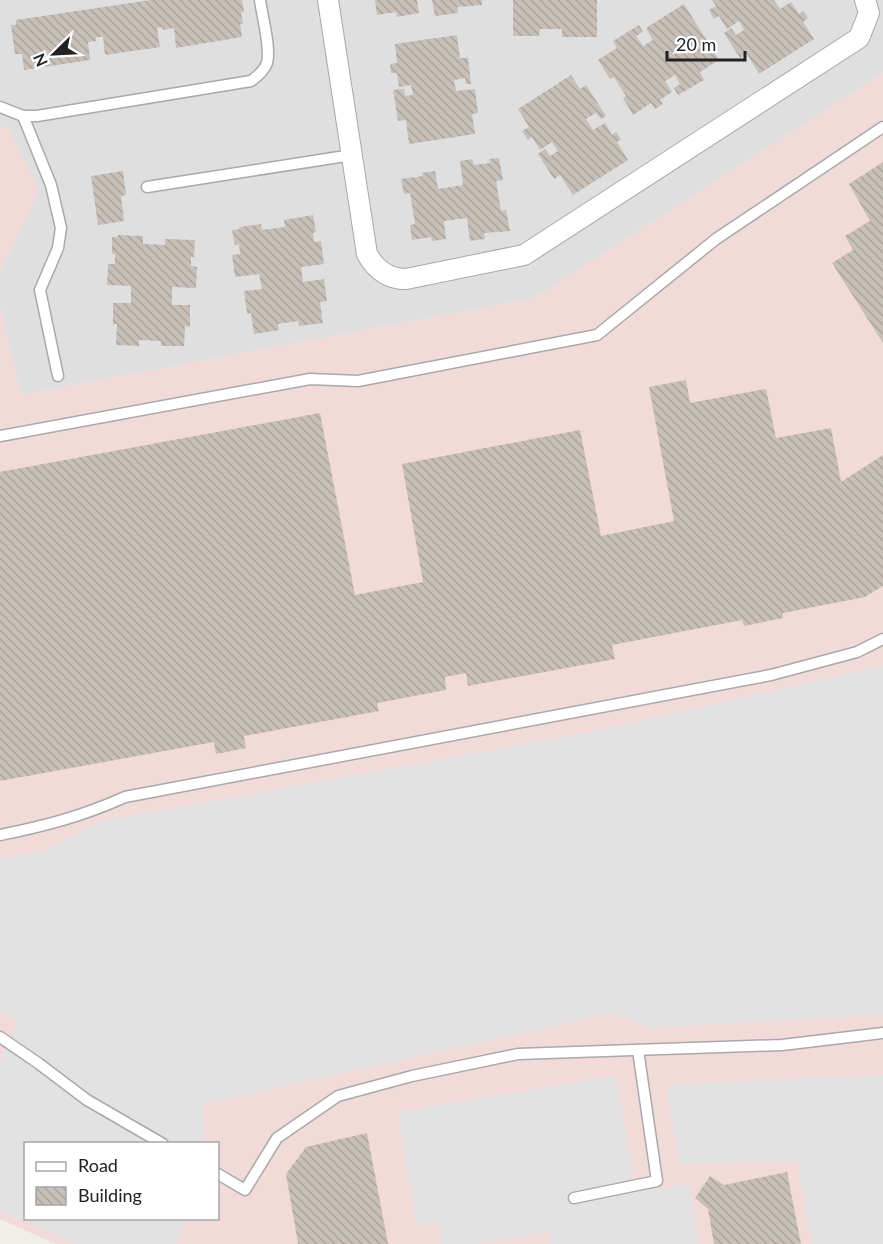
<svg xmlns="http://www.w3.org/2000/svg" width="883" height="1244" viewBox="0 0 883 1244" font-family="Lato,sans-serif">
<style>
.residential{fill:#e0dfdf}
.commercial{fill:#f2dad9;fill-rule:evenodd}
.parking{fill:#e2e2e2}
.building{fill:url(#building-back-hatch)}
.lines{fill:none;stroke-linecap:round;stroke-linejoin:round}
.service-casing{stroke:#a9a9a9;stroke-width:13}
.minor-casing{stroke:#a9a9a9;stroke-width:22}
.service{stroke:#fff;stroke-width:10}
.minor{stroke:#fff;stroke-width:20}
</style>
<defs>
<pattern id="building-back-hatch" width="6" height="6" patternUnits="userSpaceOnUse" patternTransform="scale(1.5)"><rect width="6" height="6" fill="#c7bfb8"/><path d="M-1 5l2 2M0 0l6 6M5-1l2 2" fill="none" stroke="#aba49e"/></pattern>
</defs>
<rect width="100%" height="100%" fill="#f2efe9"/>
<path class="residential" d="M0 0H883V73L535 298 21 395 0 307V271L39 190 8 129 0 126Z"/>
<g class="commercial">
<path d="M883 73V1244H56L0 1219V307L21 395 535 298ZM26 1144H218V1218H26Z"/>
<path d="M0 126 8 129 39 190 0 271Z"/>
</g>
<g class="parking">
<path d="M883 666V1015L649 1028 612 1013 203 1104 205 1132 199 1143 26 1144V1218L188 1219 176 1244H77L0 1211V1062L18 1021 0 1009V859L43 851 99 822 592 732Z"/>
<path d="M883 1075V1244H812L797 1161 680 1164 666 1085Z"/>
<path d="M616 1076 636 1192 689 1184 699 1244H551L549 1232 476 1244H442L438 1222 417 1226 398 1112Z"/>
</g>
<g class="building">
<path d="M151 0H242L244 12H241L243 24H240L242 37 176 48 174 28 163 30 162 27 157 28 160 47 105 55 103 37H96V41L88 42 90 60 24 70 22 54H15L11 25H16V20Z"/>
<path d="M375 0H417L419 13 397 17 396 12 377 15Z"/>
<path d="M432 0H482V5L457 7 458 13 435 16Z"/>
<path d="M513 0H597V37H562V29H540L539 36H513Z"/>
<path d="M712 0H774L780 9 791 2 799 14 803 11 808 18 803 22 814 39 759 74 747 54 740 58 724 33 731 28 736 35 744 30 739 21 727 29 719 16 714 19 709 10 716 6Z"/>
<path d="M684 4 719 60 700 72 704 80 678 95 674 88 680 84 675 75 665 81 672 92 660 100 663 104 655 109 651 103 633 115 623 98 626 96 614 77 610 79 598 60 617 48 613 41 639 25 643 32 636 36 643 46 653 40 646 28Z"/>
<path d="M457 35 460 58H468L471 84H466L465 78 454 80 456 91 475 89 478 113 472 114 475 134 409 144 406 120 398 121 393 90 404 89 405 96 413 95 411 85 399 87 397 73H391L390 64 397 63 395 44Z"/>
<path d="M571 75 580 89 586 85 606 116 601 119 596 113 586 119 593 130 605 123 612 135 616 132 621 139 617 142 628 160 573 195 560 175 554 179 538 154 545 149 550 156 558 151 552 142 540 150 532 137 528 140 522 131 529 127 518 109Z"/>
<path d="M499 158 503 180 496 181 501 211 506 210 510 231 484 233 485 239 470 241 467 218 444 221 446 239 432 241 431 237 412 240 410 225 415 224 410 193 404 194 401 179 423 176 422 173 435 171 438 189 463 185 460 161 472 159 474 165 490 163 489 159Z"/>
<path d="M883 162V343L832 263 853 250 845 236 870 221 849 184Z"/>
<path d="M123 171 126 195 121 196 124 221 98 225 91 176Z"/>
<path d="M313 215 316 232 313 233 314 242 321 241 324 264 301 267 303 282 324 279 327 301 320 302 323 323 299 326 298 321 278 324 279 330 254 334 251 313 247 314 244 291 262 289 259 274 235 277 232 255 240 254 239 244 235 245 232 230 240 229 239 227 261 224 262 230 285 227 284 220Z"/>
<path d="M118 235 143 236V244L165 245V239L195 240 194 257H191V266L197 267 196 288 172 287V305H190V327L185 326 184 346H161V341L139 340V346L116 345 117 324H113V303H131V286L107 285 108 264H115V254H112V237H118Z"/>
<path d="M686 380 690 403 766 389 776 438 831 428 841 482 883 455V586L865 597 783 613V618L744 626 742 620 612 645 615 659 468 686 466 673 445 677 446 690 377 703 379 711 244 736 246 748 216 754 214 742 0 781V472L320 413 355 595 423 582 402 464 580 430 601 536 674 521 649 387Z"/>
<path d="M367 1133 388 1244H298L286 1174 306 1147Z"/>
<path d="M787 1172 801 1244H714L708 1209 695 1198 710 1176 724 1185Z"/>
</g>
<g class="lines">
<g class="service-casing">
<g id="service">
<path d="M0 107 23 116H37L251 81C258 76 264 71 267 63 271 47 262 16 260 0"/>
<path d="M23 116 51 185 61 228 58 248 40 290 58 376"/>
<path d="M147 187 352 155"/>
<path d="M0 436 310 379 358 381 597 335 716 239 883 127"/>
<path d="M0 835C45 826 83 816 125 797L771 675 857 652 883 639"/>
<path d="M0 1037 38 1063 87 1100 163 1144"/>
<path d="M218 1174 245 1190 277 1138 338 1096 412 1076 518 1054 782 1045 883 1033"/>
<path d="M574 1198 657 1181 638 1050"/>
</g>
</g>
<g class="minor-casing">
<path id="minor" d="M328 0 367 254C376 270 388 279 406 279L524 255 859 38 869 13 865 0"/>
</g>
<use href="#service" class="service"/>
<use href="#minor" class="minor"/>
</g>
<rect x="24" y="1142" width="195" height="78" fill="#ffffff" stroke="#a7a7a7" stroke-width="1.5"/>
<rect x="36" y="1162" width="30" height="9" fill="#ffffff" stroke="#a7a7a7" stroke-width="1.5"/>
<text x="78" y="1172" font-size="18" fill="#222222">Road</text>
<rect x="36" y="1187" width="30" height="18" fill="url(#building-back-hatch)" stroke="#a7a7a7" stroke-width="1.5"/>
<text x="78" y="1202" font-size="18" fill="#222222">Building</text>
<g transform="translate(54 54) rotate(246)" stroke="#ffffff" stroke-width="4.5" paint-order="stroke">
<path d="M0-4.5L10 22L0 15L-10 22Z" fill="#222222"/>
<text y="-9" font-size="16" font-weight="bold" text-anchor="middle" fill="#222222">N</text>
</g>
<path d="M667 51v9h78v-9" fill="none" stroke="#222222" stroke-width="3"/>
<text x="676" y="51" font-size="18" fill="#222222" stroke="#ffffff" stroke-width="4.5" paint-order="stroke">20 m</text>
</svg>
